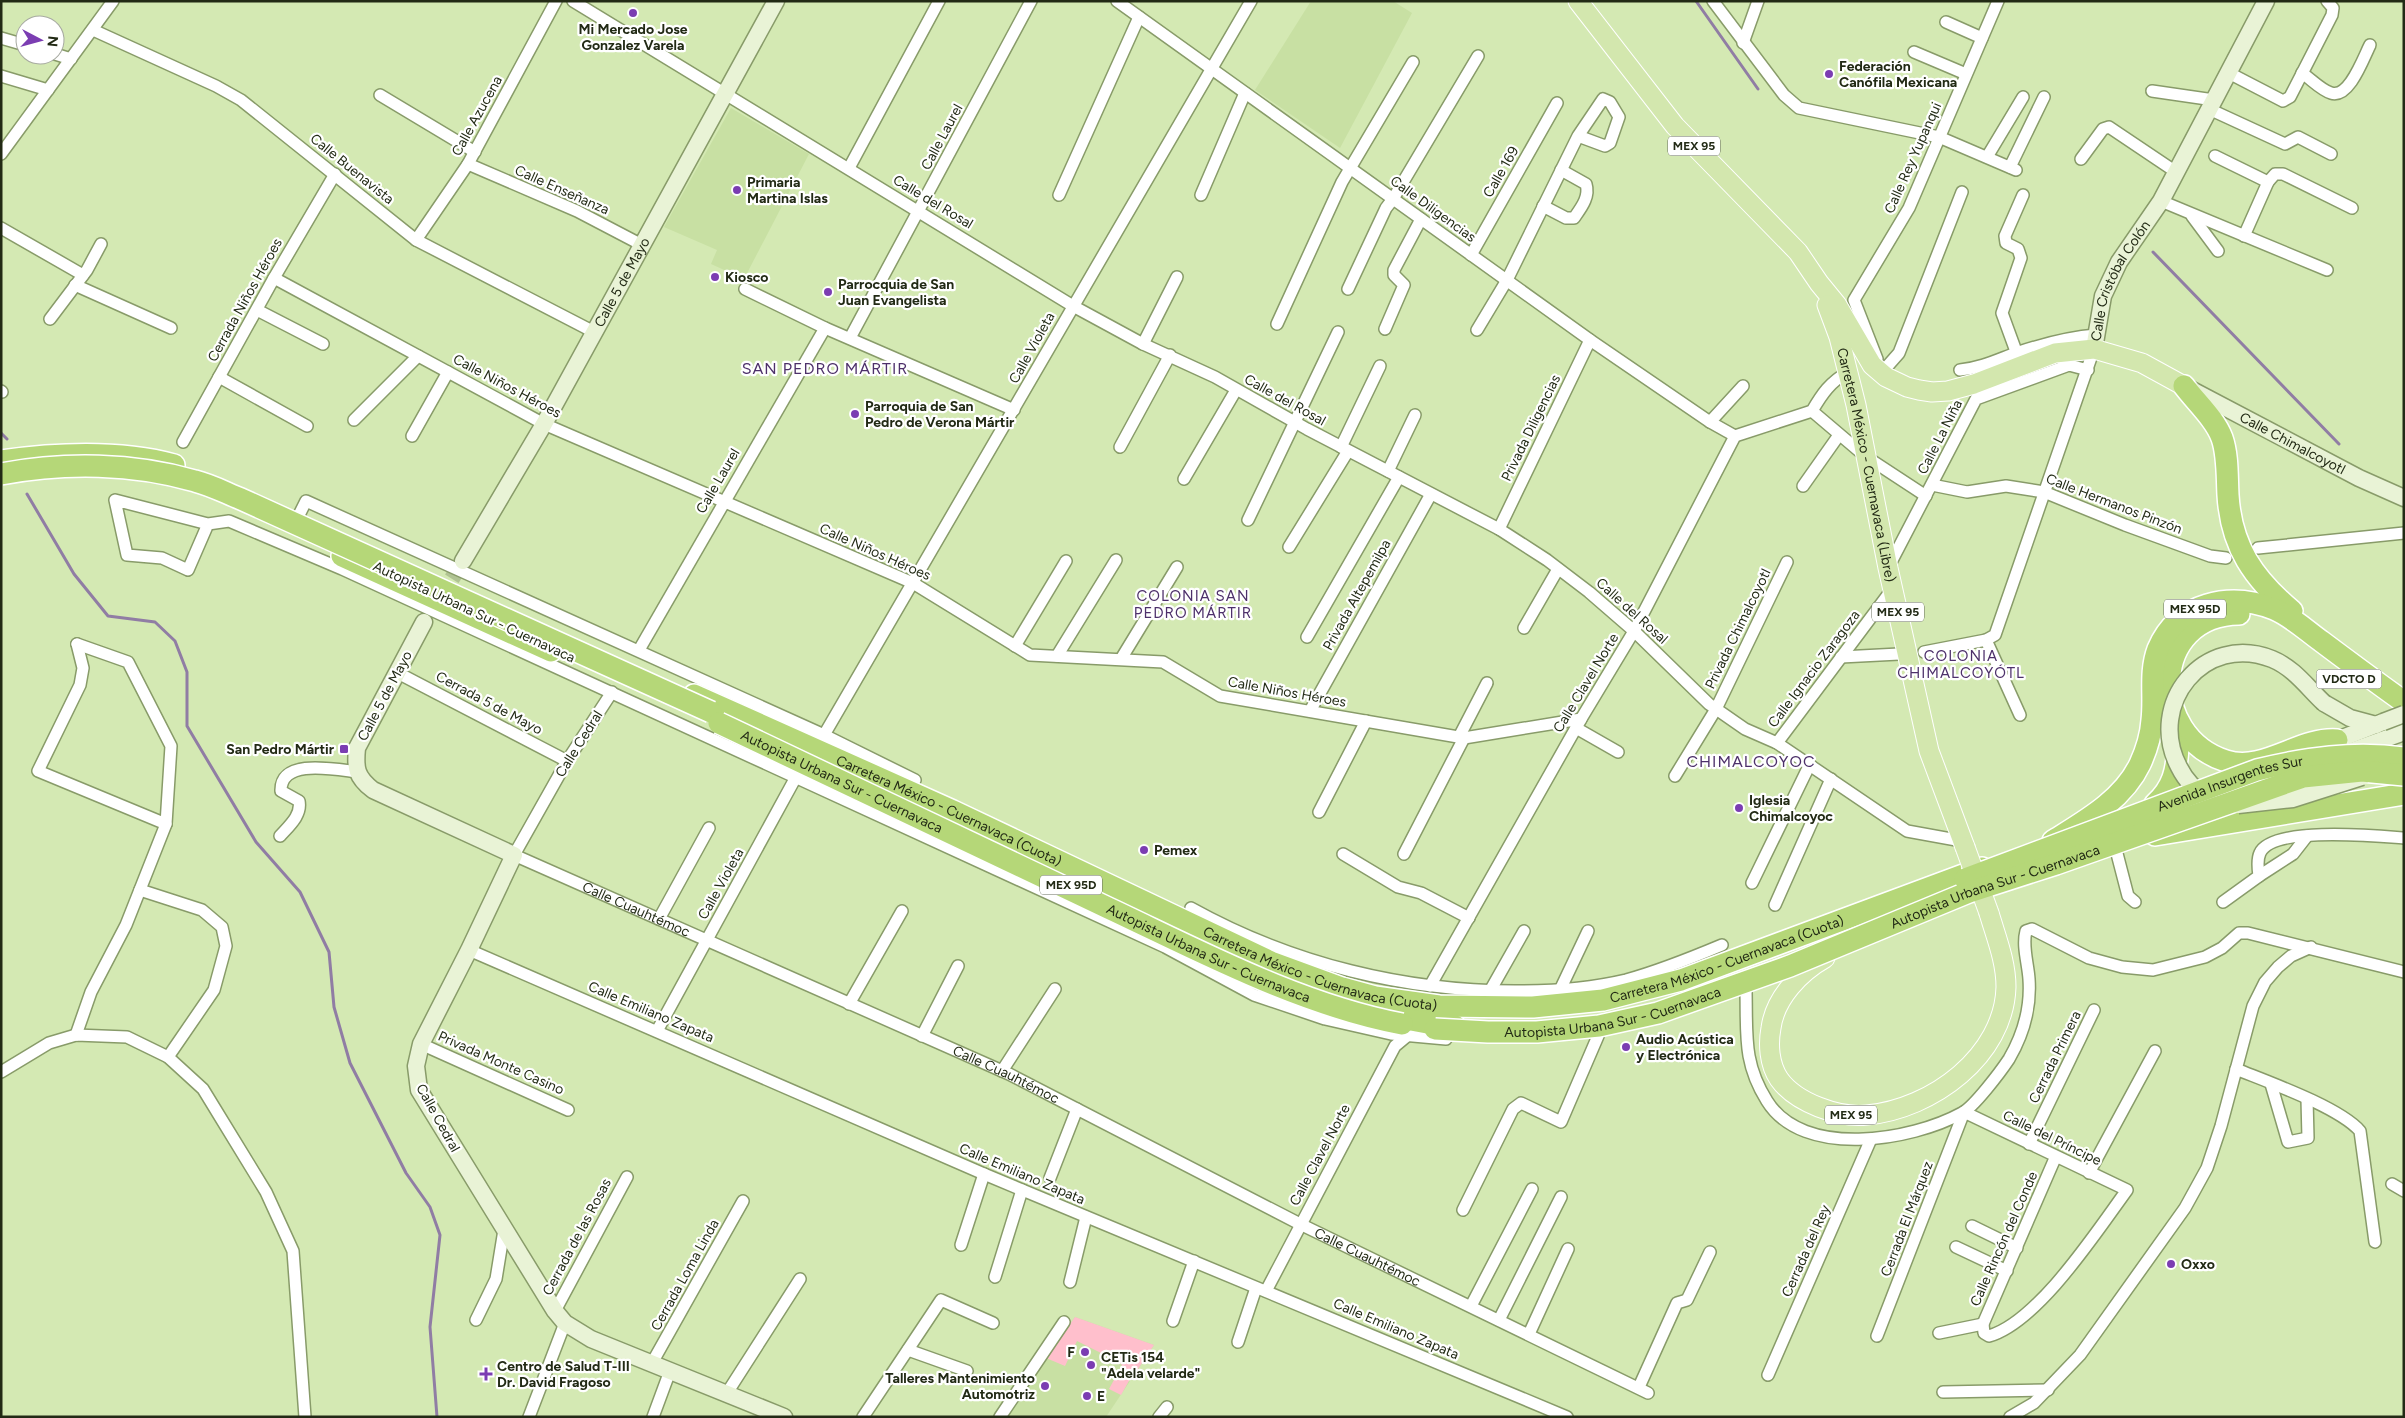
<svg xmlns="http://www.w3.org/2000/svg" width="2405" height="1418" viewBox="0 0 2405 1418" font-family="Figtree,sans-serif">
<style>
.built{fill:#c8e0a3}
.green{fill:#ffbfcc}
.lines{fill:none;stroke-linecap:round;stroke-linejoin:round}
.stream{stroke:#907da4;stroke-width:3}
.secondary-tunnel{stroke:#b0c393;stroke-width:16;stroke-dasharray:16 8;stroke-linecap:butt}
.street-casing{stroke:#889b69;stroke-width:14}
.secondary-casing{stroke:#889b69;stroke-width:19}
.primary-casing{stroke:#fff;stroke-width:21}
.highway-casing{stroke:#fff;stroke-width:24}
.street{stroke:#fff;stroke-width:11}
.secondary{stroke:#e9f3d6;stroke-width:16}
.primary{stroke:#d3e7ae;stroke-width:19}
.highway{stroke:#b5d778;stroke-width:21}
.secondary-bridge-casing{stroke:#889b69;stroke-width:19;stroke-linecap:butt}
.primary-bridge-casing{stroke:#fff;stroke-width:21;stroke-linecap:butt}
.highway-bridge-casing{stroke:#fff;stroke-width:24;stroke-linecap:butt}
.secondary-bridge{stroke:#e9f3d6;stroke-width:16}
.primary-bridge{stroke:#d3e7ae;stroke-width:19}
.highway-bridge{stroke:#b5d778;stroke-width:21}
.poi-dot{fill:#7b3db2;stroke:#fff;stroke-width:2}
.labels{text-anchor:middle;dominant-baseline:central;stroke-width:4.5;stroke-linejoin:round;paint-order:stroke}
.shield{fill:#fff;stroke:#646a5b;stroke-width:1}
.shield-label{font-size:12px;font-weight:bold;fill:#222a15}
.poi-label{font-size:14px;font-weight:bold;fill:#222a15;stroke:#fff;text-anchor:start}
.street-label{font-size:14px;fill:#222a15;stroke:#fff}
.neighbourhood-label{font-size:15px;letter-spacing:1px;fill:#4d306a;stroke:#fff}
.quarter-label{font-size:16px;letter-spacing:1px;fill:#4d306a;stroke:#fff}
</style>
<rect width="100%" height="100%" fill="#d4e9b3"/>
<g class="built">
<path d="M1311 1H1393L1412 13 1340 148 1255 90Z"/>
<path d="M731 108 809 154 744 279 711 264 717 250 664 227Z"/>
<path d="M1075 1317 1154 1345 1106 1417H1005Z"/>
</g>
<path class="green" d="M1075 1317 1154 1345 1136 1372H1134L1121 1395 1109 1389 1122 1365 1119 1362 1077 1341 1065 1366 1046 1358Z"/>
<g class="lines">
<g class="stream">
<path d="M1696 1 1758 89"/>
<path d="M2153 252 2339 444"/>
<path d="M1 433 7 439"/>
<path d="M27 494 74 574 108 616 155 622 175 641 187 672V726L256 842 300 892 329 952 334 1007 350 1063 406 1173 430 1207 440 1235 430 1327 437 1417"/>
</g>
<path class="secondary-tunnel" d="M439 599 463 561"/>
<g class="street-casing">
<g id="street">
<path d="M573 1 1073 306 1143 344 1215 377 1307 429 1499 529 1547 560 1589 592 1634 631 1709 704 1745 729 1777 743 1907 831 1962 841"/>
<path d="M1117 1 1590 340 1710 422 1735 436"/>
<path d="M1713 1 1784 95 1799 108 1939 137 2016 170"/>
<path d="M1946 22 1982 38"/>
<path d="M93 30 216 86 241 100 416 240 594 332"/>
<path d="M1 38 25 45"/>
<path d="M1743 43 1758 1"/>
<path d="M1914 52 1966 74"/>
<path d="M55 54 71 59"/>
<path d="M2227 72 2283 101 2290 97 2332 15 2333 8 2327 1"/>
<path d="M2302 73C2311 79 2321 90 2331 93 2349 99 2363 59 2370 45"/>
<path d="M1 76 48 90"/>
<path d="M2152 91 2214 100"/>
<path d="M380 95 475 152"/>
<path d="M2209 109 2285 144 2298 137 2331 154"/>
<path d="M1 154 113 1"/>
<path d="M2215 156 2268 182"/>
<path d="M1987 157 2023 97"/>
<path d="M2081 159 2103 129 2109 127 2176 172"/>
<path d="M468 164 577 211 642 245"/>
<path d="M2010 167 2044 97"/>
<path d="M849 168 939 1"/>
<path d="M1059 195 1139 17"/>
<path d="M1201 195 1245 93"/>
<path d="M2161 201 2327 270"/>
<path d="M1543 206 1566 218H1574C1581 208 1590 197 1586 184L1561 170"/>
<path d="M2192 216 2218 251"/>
<path d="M1 228 83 275"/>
<path d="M2244 236 2268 182 2275 174H2283L2352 208"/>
<path d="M416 240 468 164 556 1"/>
<path d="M1471 255 1557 103"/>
<path d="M274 278 544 424 913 583 1030 655 1163 662 1220 696 1464 738 1581 719"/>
<path d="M75 285 171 328"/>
<path d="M745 289 825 328 1014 410"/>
<path d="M1348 289 1386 208 1393 199 1478 56"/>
<path d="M257 310 323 344"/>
<path d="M50 319 87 270 101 244"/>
<path d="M1277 324 1342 182 1413 62"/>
<path d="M1385 329 1404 285 1394 275V270L1421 219"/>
<path d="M1477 330 1507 280 1578 136 1603 99 1610 102 1619 117 1610 143 1605 146 1578 136"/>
<path d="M850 338 1031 1"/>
<path d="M1143 344 1177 277"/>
<path d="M1877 359 1854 300 1909 208 1998 1"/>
<path d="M2021 365 2002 313 2021 258 2018 249 2006 243 2005 236 2023 195"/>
<path d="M1884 370 1899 353 1962 192"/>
<path d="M1960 370C1981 368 1997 360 2016 353 2043 344 2069 337 2096 335"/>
<path d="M219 377 307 426"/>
<path d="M1 391 2 392"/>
<path d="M1812 411 1865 456 1926 496"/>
<path d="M354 420 418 356"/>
<path d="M1710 422 1743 386"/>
<path d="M412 436 448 372"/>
<path d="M183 442 274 278 335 174"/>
<path d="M1120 447 1170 355"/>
<path d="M1341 447 1380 366"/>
<path d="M1388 471 1415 415"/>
<path d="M1184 479 1236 390"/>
<path d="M1932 485 1967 492 2006 486 2044 492 2125 525 2210 556 2226 558"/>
<path d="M1803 486 1839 435"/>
<path d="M298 517 306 501 824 735 915 780"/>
<path d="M1248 520 1338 332"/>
<path d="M208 524 188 570 162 558 127 555 115 500 208 524 229 521 342 569 1165 947 1254 995 1325 1019 1391 1034 1446 1039"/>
<path d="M1499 529 1590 340"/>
<path d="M1289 547 1348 451"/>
<path d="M2258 548 2404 533"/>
<path d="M1888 568 1976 399 2069 365 2088 370"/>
<path d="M1524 628 1558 569"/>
<path d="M1307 637 1399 477"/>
<path d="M1986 640 2020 715"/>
<path d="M77 644 83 668 80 685 38 771 166 824"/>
<path d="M1015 646 1066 561"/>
<path d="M639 650 825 328"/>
<path d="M1924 652 1986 640 1995 635 2094 349"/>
<path d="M1057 656 1116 560"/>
<path d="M1841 657 1899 654"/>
<path d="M1121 659 1177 567"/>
<path d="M396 672 567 761"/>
<path id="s1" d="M612 692 567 761 514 855 1009 1074 1300 1224 1648 1393"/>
<path d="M1310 711 1431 494"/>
<path d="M1576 728 1618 752"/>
<path d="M824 735 1251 1"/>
<path d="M1459 737 1487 683"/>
<path d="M1777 743 1893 588"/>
<path d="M1675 776 1716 709 1787 562"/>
<path d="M1319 812 1366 721"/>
<path d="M280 836C289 826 302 815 299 801L281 791C280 757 338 770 358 772"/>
<path d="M2114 842 2128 896 2135 902"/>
<path d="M1343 854 1398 887 1421 893 1469 918"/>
<path d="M1404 854 1464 738"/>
<path d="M2259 876 2293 854 2307 836"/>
<path d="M1752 883 1810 764"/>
<path d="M140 890 202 910 222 927 226 946 214 990 168 1057"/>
<path d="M2223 902 2259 876C2258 869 2257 859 2260 853 2272 826 2378 836 2404 838"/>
<path d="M1775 905 1831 779"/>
<path d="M1191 908C1292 964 1406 992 1521 991 1556 991 1592 988 1626 980 1659 971 1691 958 1722 945"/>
<path d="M659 919 709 828"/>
<path d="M469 950 984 1174 1567 1417"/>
<path d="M1430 986 1581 719 1634 631 1735 436 1812 411C1822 394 1830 382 1848 372"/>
<path d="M1560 990 1588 931"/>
<path d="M1490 991 1524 931"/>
<path d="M1746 992C1747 1035 1743 1063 1767 1101 1803 1159 1911 1141 1962 1113 1974 1107 2001 1071 2009 1059 2023 1035 2031 1007 2029 979 2028 963 2022 946 2026 931L2032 929 2089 958 2122 967 2153 970 2205 957 2222 948 2239 933H2248L2404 972"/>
<path d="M849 1004 902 911"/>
<path d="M657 1031 796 777"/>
<path d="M76 1035 91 992 126 925 166 824 171 746 128 662 77 644"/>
<path d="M922 1036 958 966"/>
<path d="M421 1044 568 1110"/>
<path d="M2236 1069C2268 1082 2339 1107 2360 1131L2375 1242"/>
<path d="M1002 1071 1055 989"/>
<path d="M1 1072 49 1043 76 1035 127 1037 168 1057 203 1089 266 1192 293 1251 305 1417"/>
<path d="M2271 1084 2288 1142 2308 1138 2307 1099"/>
<path d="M2029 1144 2094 1010"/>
<path d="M2089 1173 2155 1051"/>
<path d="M1050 1178 1077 1109"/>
<path d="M2392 1184 2404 1191"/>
<path d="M1463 1210 1513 1109 1521 1103 1561 1122 1598 1036"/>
<path d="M1972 1226 2017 1248"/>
<path d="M961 1245 984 1174"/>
<path d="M1956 1247 2007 1271"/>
<path d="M995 1277 1022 1190"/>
<path d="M1070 1282 1086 1217"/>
<path d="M1266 1291 1395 1046 1407 1036"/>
<path d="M1471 1306 1532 1189"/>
<path d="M555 1311 627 1177"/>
<path d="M476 1320 496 1279 504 1230"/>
<path d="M1499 1320 1561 1197"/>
<path d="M1173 1321 1194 1261"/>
<path d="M1939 1333 1983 1324"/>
<path d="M1529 1334 1568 1249"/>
<path d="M1877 1336 1964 1112 2127 1190C2097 1231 2038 1322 1989 1336L1984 1333 1983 1324 2056 1156"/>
<path d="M1238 1342 1256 1288"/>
<path d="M908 1350 967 1371"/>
<path d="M652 1363 743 1201"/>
<path d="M1768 1375 1871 1139"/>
<path d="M1639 1387 1677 1303 1687 1300 1710 1252"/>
<path d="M1943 1392 2048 1390"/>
<path d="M727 1393 800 1279"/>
<path d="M529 1417 565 1323"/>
<path d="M653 1417 670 1371"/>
<path d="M863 1417 941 1300 993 1323"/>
<path d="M1000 1417 1064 1322"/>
<path d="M1159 1417 1167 1407"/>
<path d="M2010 1417 2034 1403 2080 1355 2185 1208 2207 1168 2221 1126 2253 1006 2265 982 2278 967 2291 956 2311 947"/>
</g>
</g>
<g class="secondary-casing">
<g id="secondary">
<path id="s2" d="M2094 349 2103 296 2119 262 2161 201 2266 1"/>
<path id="s3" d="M2190 389 2359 478 2404 498"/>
<path id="s4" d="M463 561 544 424 776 1"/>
<path d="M424 622 357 748C355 768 356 777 373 790L514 855 469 950 421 1044 416 1066 419 1090 555 1311 565 1323 591 1339 784 1417"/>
<path d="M2324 703 2350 718 2376 725"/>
<path d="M2327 744 2383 722"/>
<path d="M2349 752 2404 732"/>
</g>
</g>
<g class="primary-casing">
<g id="primary">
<path d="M1578 1 1675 126 1798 252 1819 283 1837 305 1872 365 1886 377 1907 387 1919 390 1932 392 1948 391 1974 384 2055 353 2094 349 2142 363 2184 386"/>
<path id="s5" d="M1827 305 1839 337 1856 405 1888 568 1929 751 1965 847"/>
<path d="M1825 958C1800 972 1775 998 1771 1028 1768 1044 1769 1064 1779 1079 1796 1103 1839 1118 1867 1115 1932 1109 2004 1056 2006 987 2006 961 1996 937 1989 913"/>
</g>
</g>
<g class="highway-casing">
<g id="highway">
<path d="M2184 386C2196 402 2215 419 2222 438 2228 455 2227 477 2228 495 2231 547 2254 579 2292 611"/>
<path d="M1 461C58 453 119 450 174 465"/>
<path d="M342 556 551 651"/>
<path d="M2239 614C2150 615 2147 736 2226 761 2264 773 2299 737 2337 740"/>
<path id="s6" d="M694 695 953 811 1271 962 1342 988 1375 997 1439 1006 1533 1007 1603 1000 1681 980 1982 868"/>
<path d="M2155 804C2173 788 2177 770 2178 746"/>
<path d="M2155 835 2404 794"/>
<path d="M2053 841C2085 821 2123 800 2140 764 2146 751 2151 735 2152 720 2155 696 2149 673 2158 649 2178 602 2230 592 2274 609 2291 616 2307 631 2321 641 2349 662 2376 682 2404 702"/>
<path d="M1384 1015 1438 1025 1455 1026"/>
</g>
</g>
<use href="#street" class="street"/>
<use href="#secondary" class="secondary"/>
<use href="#primary" class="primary"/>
<use href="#highway" class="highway"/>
<g class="secondary-bridge-casing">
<g id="secondary-bridge">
<path d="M2383 722 2404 714"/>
<path d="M2207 796C2194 790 2185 779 2179 767 2146 704 2204 632 2272 659 2294 668 2307 687 2324 703"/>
<path d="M2238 805 2293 799 2362 777"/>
</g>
</g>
<g class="primary-bridge-casing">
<path id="primary-bridge" d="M1965 847 1989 913"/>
</g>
<g class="highway-bridge-casing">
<g id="highway-bridge">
<path d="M1 474C65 462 133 463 195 481 211 485 226 493 241 499L711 712"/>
<path id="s7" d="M719 723C847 784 976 845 1104 906 1200 951 1298 1004 1402 1024"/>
<path id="s8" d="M1965 879 2257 770C2306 758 2354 751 2404 758"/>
<path id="s9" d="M1435 1029 1488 1032H1537L1599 1026 1658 1013 1790 966 1969 892 2056 864 2303 777 2362 771 2404 775"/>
</g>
</g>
<use href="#secondary-bridge" class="secondary-bridge"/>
<use href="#primary-bridge" class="primary-bridge"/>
<use href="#highway-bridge" class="highway-bridge"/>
</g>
<g class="poi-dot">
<circle cx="633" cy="13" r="5"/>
<circle cx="1829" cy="74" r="5"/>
<circle cx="737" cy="190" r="5"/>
<circle cx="715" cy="277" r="5"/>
<circle cx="828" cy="292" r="5"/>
<circle cx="855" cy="414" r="5"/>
<rect x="339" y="744" width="10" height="10" rx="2.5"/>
<circle cx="1739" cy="808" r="5"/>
<circle cx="1144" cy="850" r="5"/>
<circle cx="1626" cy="1047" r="5"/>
<circle cx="2171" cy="1264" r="5"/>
<circle cx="1085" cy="1352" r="5"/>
<circle cx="1091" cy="1365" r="5"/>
<path d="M483.5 1366.5h5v5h5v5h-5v5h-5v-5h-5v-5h5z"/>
<circle cx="1045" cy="1386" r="5"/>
<circle cx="1087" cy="1396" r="5"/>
</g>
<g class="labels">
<g class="shield">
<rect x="1668" y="136.5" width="52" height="19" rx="4"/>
<rect x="2164" y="599.5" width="62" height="19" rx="4"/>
<rect x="1872" y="602.5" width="52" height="19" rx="4"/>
<rect x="2316.5" y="669.5" width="65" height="19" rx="4"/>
<rect x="1040" y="875.5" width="62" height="19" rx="4"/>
<rect x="1825" y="1105.5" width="52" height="19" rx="4"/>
</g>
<g class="shield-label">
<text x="1694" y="146">MEX 95</text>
<text x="2195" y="609">MEX 95D</text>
<text x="1898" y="612">MEX 95</text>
<text x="2349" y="679">VDCTO D</text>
<text x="1071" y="885">MEX 95D</text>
<text x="1851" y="1115">MEX 95</text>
</g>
<g class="poi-label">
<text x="633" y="29" text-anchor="middle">Mi Mercado Jose<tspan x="633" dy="16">Gonzalez Varela</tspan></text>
<text x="1839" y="66">Federación<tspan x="1839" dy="16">Canófila Mexicana</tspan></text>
<text x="747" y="182">Primaria<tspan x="747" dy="16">Martina Islas</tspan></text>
<text x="725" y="277">Kiosco</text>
<text x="838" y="284">Parrocquia de San<tspan x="838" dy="16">Juan Evangelista</tspan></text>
<text x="865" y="406">Parroquia de San<tspan x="865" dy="16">Pedro de Verona Mártir</tspan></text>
<text x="334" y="749" text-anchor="end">San Pedro Mártir</text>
<text x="1749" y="800">Iglesia<tspan x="1749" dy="16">Chimalcoyoc</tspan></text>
<text x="1154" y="850">Pemex</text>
<text x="1636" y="1039">Audio Acústica<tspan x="1636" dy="16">y Electrónica</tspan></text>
<text x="2181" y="1264">Oxxo</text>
<text x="1075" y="1352" text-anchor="end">F</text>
<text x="1101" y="1357">CETis 154<tspan x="1101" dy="16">"Adela velarde"</tspan></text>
<text x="497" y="1366">Centro de Salud T-III<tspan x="497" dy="16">Dr. David Fragoso</tspan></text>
<text x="1035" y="1378" text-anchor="end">Talleres Mantenimiento<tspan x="1035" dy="16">Automotriz</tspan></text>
<text x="1097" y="1396">E</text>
</g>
<g class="street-label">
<text transform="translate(477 116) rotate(-61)">Calle Azucena</text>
<text transform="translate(942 137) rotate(-62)">Calle Laurel</text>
<text transform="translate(1913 158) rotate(-66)">Calle Rey Yupanqui</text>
<text transform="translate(352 169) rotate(39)">Calle Buenavista</text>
<text transform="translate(1501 172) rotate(-60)">Calle 169</text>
<text transform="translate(562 190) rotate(24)">Calle Enseñanza</text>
<text transform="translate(933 202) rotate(31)">Calle del Rosal</text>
<text transform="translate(1433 209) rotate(36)">Calle Diligencias</text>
<text stroke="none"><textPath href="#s4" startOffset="321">Calle 5 de Mayo</textPath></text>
<text stroke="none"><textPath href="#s2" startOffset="74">Calle Cristóbal Colón</textPath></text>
<text transform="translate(245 300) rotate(-61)">Cerrada Niños Héroes</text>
<text transform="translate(1032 348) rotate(-61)">Calle Violeta</text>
<text transform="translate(507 386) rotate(28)">Calle Niños Héroes</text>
<text transform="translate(1285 400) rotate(29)">Calle del Rosal</text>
<text transform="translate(1531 428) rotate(-64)">Privada Diligencias</text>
<text transform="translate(1940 437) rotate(-63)">Calle La Niña</text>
<text stroke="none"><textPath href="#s3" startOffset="116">Calle Chimalcoyotl</textPath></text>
<text stroke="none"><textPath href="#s5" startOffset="165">Carretera México - Cuernavaca (Libre)</textPath></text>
<text transform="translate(718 481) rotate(-60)">Calle Laurel</text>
<text transform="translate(2114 504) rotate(21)">Calle Hermanos Pinzón</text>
<text transform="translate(875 552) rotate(24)">Calle Niños Héroes</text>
<text transform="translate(1357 595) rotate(-61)">Privada Altepemilpa</text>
<text transform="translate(1632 611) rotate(42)">Calle del Rosal</text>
<text transform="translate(474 612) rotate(25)">Autopista Urbana Sur - Cuernavaca</text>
<text transform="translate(1738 629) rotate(-64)">Privada Chimalcoyotl</text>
<text transform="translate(1814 669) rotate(-53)">Calle Ignacio Zaragoza</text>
<text transform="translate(1586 683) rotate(-59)">Calle Clavel Norte</text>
<text transform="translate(1287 692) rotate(10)">Calle Niños Héroes</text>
<text transform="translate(385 696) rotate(-62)">Calle 5 de Mayo</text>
<text transform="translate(489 703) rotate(28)">Cerrada 5 de Mayo</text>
<text transform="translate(579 744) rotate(-58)">Calle Cedral</text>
<text stroke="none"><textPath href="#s8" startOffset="282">Avenida Insurgentes Sur</textPath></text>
<text stroke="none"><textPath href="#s7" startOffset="136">Autopista Urbana Sur - Cuernavaca</textPath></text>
<text stroke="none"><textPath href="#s6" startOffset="280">Carretera México - Cuernavaca (Cuota)</textPath></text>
<text transform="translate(721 884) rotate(-61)">Calle Violeta</text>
<text stroke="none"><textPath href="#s9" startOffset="585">Autopista Urbana Sur - Cuernavaca</textPath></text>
<text stroke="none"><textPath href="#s1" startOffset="324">Calle Cuauhtémoc</textPath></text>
<text stroke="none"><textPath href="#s7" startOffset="541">Autopista Urbana Sur - Cuernavaca</textPath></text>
<text stroke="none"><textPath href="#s6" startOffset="1105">Carretera México - Cuernavaca (Cuota)</textPath></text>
<text stroke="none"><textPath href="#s6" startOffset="685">Carretera México - Cuernavaca (Cuota)</textPath></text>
<text stroke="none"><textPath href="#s9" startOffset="180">Autopista Urbana Sur - Cuernavaca</textPath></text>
<text transform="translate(651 1012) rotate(23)">Calle Emiliano Zapata</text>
<text transform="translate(2055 1057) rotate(-64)">Cerrada Primera</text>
<text transform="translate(501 1063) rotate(24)">Privada Monte Casino</text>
<text stroke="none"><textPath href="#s1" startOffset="729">Calle Cuauhtémoc</textPath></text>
<text transform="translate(438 1118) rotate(61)">Calle Cedral</text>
<text transform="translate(2052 1138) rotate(26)">Calle del Príncipe</text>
<text transform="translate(1320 1155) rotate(-62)">Calle Clavel Norte</text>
<text transform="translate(1022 1174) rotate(23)">Calle Emiliano Zapata</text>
<text transform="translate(1907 1219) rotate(-69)">Cerrada El Márquez</text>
<text transform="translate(577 1237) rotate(-62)">Cerrada de las Rosas</text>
<text transform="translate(2004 1239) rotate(-66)">Calle Rincón del Conde</text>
<text transform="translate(1806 1251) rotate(-66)">Cerrada del Rey</text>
<text stroke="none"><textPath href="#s1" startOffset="1134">Calle Cuauhtémoc</textPath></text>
<text transform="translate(685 1275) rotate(-61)">Cerrada Loma Linda</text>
<text transform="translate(1396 1329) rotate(23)">Calle Emiliano Zapata</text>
</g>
<g class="neighbourhood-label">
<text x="1193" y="596">COLONIA SAN<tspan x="1193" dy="17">PEDRO MÁRTIR</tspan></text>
<text x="1961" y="656">COLONIA<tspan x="1961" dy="17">CHIMALCOYÓTL</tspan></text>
</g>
<g class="quarter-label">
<text x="825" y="368">SAN PEDRO MÁRTIR</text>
<text x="1751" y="761">CHIMALCOYOC</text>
</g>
</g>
<rect width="2405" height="1418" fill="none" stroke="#222a15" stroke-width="5"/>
<g transform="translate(40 40) rotate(96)"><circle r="24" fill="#ffffff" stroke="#a7aaa1"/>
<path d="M0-4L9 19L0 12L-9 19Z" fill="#7b3db2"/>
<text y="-8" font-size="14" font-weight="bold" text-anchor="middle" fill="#222a15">N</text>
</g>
</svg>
